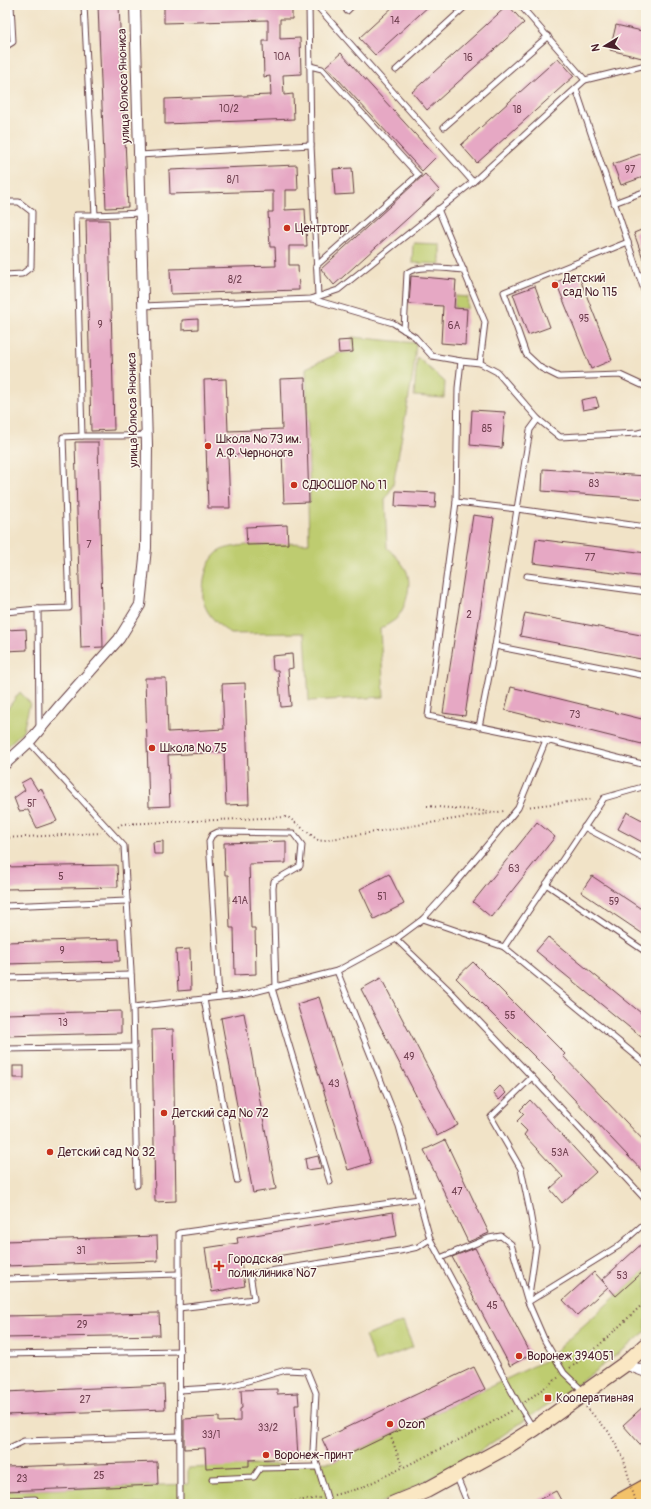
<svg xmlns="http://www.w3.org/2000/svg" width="651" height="1509" viewBox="0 0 651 1509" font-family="Pangolin,sans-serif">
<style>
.green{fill:#becc6f;stroke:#84764d}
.building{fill:#e6a8c4}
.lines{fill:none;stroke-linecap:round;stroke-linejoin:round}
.lane-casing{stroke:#633c42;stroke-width:7}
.street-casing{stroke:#633c42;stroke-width:12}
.secondary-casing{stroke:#633c42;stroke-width:17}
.highway-casing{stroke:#633c42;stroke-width:21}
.path{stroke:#633c42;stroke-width:2;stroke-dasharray:1 3;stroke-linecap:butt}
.lane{stroke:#fff;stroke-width:5}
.street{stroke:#fff;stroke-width:10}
.secondary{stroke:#fae7c3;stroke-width:15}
.highway{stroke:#f3c26a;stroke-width:19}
.path-bridge{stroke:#633c42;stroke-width:2;stroke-dasharray:1 3;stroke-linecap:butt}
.poi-dot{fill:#c8321e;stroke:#fbf7ec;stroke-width:1.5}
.labels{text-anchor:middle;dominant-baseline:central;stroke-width:3;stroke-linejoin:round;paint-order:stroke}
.number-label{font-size:10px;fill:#714151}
.street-label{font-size:12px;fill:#4a1f2b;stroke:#fbf7ec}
.poi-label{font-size:12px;fill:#4a1f2b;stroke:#fbf7ec;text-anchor:start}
</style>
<rect width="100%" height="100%" fill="#fbf7ec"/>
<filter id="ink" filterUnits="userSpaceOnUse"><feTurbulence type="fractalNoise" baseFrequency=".025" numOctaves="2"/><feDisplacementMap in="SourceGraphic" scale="8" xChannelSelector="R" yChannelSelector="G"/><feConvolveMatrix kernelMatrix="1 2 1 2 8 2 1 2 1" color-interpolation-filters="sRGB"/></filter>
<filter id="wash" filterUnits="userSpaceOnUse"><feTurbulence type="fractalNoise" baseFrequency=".012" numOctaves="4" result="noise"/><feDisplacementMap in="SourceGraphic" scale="16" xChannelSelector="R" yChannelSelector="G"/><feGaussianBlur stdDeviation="0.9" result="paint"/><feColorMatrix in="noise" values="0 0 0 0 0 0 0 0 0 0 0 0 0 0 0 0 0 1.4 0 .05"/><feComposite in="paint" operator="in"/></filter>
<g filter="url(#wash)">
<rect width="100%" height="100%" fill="#f1e3c7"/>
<g class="green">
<path d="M413 243 440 244V264L412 263Z"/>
<path d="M454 296 468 297 467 309 454 308Z"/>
<path d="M352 337 416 343 413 374 393 485 385 500 387 548C394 554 403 563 407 572 412 586 406 608 396 619 391 623 385 626 380 629L384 697 309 701 305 633 231 634C216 624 201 610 203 591 204 576 206 563 218 552 230 542 291 544 309 543L308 502H310L306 368 339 353 352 352Z"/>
<path d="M417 357 445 382 444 398 414 396Z"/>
<path d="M20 692 30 703 23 731 5 748V712Z"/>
<path d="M646 1269V1331L627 1347 575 1386 465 1461 393 1498 378 1504H5V1491L188 1484V1468L333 1462 544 1361Z"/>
<path d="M403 1322 413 1347 375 1362 365 1336Z"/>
</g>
<g id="blocks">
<g class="building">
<path d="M98 5H119L128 207 106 208Z"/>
<path d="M164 5H292V19H280V39L300 38 301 74 283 75 284 95 293 94 294 119 165 124V99L271 95 270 76 264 77 263 41H268V20L164 23Z"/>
<path d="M395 5H430L375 55 359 38Z"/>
<path d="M508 5 524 23 427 110 412 92Z"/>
<path d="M616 25 646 32V59L610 50Z"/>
<path d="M341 53 436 157 422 171 326 66Z"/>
<path d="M558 58 574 76 477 163 461 145Z"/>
<path d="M646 152V176L621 185 613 164Z"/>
<path d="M297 165 298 190H285V210L305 209 307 246H289V265H298L299 290 171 294 170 269 276 266 275 247H270L268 212H273V191L170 194 169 170Z"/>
<path d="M352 168 354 194 335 195 333 169Z"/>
<path d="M425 174 439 190 334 285 321 269Z"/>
<path d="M86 220H109L114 430 91 431Z"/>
<path d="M646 228V263L645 264 634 233Z"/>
<path d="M578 274 612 360 591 369 556 282Z"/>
<path d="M411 276 456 280 454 308 467 309 465 345 441 343 443 306 409 304Z"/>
<path d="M535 286 550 327 528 335 513 294Z"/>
<path d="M198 319V329L182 330V320Z"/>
<path d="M352 340 353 352 339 353 338 341Z"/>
<path d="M305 378 309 502 284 503 282 453 228 455 230 508H208L204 380 226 379 228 431 282 429 280 379Z"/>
<path d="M596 397 599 407 583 410 581 400Z"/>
<path d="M472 410 505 412 502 448 470 445Z"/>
<path d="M75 442H98L103 647 81 648Z"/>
<path d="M543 469 646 476V499L542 491Z"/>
<path d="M396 491 436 493 435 508 395 506Z"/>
<path d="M473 515 494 518 465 716 443 713Z"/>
<path d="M287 525 288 544 247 545 246 527Z"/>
<path d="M536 539 646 553V577L533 563Z"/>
<path d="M525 613 646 636V660L520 636Z"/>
<path d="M26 629 27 650 5 651V630Z"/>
<path d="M292 654 293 668 288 669 291 706 281 707 278 670H273L272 656Z"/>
<path d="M145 678H166L168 732 224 729 222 684 245 683 249 804 226 805 224 752 168 755 170 806 149 807Z"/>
<path d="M511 687 646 720V745L505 710Z"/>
<path d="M30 778 38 791 41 788 57 821 37 828 28 810 19 811 14 798 25 790 21 783Z"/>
<path d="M627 812 646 822V844L618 829Z"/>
<path d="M537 822 555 837 491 917 473 902Z"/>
<path d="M163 841V854H154L153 842Z"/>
<path d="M286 841V863L249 864 251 928H255L256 974 235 975 234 928H230L228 875H225L224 843Z"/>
<path d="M117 865 118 887 5 889V867Z"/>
<path d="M389 874 404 904 374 919 360 889Z"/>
<path d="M592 876 646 912V936L581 892Z"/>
<path d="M548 937 646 1017V1041L536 951Z"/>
<path d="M119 939 120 961 5 964V942Z"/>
<path d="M190 949 191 990 178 991 176 950Z"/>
<path d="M473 962 565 1054 563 1056 646 1143V1175L554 1078 555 1077 456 978Z"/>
<path d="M381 978 458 1125 437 1136 361 989Z"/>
<path d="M319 997 371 1163 348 1170 297 1004Z"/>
<path d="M121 1011V1033L5 1036V1014Z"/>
<path d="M244 1013 276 1189 253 1193 221 1018Z"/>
<path d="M173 1029 176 1201 155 1202 152 1030Z"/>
<rect x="13" y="1066" width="11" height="12"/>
<path d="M500 1086 506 1093 499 1100 493 1093Z"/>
<path d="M530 1100 596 1172 562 1203 550 1189 563 1177 524 1135 527 1131 517 1121 524 1114 520 1110Z"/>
<path d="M445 1140 489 1233 468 1242 424 1150Z"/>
<path d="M318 1156 321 1168 307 1170 305 1159Z"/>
<path d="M393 1212 397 1236 241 1262 245 1286 212 1292 205 1248 238 1243 237 1238Z"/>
<path d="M157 1236 158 1261 5 1266V1241Z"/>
<path d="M646 1240V1269L616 1296 602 1280Z"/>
<path d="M475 1248 531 1354 510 1366 452 1257Z"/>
<path d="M594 1272 608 1287 577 1315 563 1300Z"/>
<path d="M159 1313 160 1335 5 1338V1316Z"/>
<path d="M474 1367 485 1389 333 1462 322 1439Z"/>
<path d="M164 1385 165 1409 5 1415V1392Z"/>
<path d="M277 1389V1394L298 1393 299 1405H295L298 1458 249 1460V1466L206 1468 205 1448 184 1449V1419L219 1417V1422L240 1421V1409L242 1408 241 1390Z"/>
<path d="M646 1404V1451L623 1425Z"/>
<path d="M157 1462 158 1485 5 1491V1467Z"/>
<path d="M556 1491 563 1504H530Z"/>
</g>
</g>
</g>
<g filter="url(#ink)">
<use href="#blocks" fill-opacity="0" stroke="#633c42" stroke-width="1"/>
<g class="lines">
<g class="lane-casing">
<g id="lane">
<path d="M84 5 95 215 141 213"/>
<path d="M309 5 311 145 318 296"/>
<path d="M316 5 473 182"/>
<path d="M347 11 353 5"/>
<path d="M5 47 13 42 11 5"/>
<path d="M310 66 322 69 418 175 316 266"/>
<path d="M396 70 467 5"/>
<path d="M585 80 646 65"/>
<path d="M576 89 646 296"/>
<path d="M444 127 548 36"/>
<path d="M139 155 311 145"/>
<path d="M5 202H19L32 212 31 267 22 274 5 275"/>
<path d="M614 203 646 191"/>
<path d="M628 242 504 292 526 354 541 368 559 377 620 375 646 387"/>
<path d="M639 276 646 274"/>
<path d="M312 299 393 323 415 337 432 356 461 361 480 363 485 322 438 209"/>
<path d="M143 306 311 299 338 290 473 182 585 80 520 5"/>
<path d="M404 330 407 273C418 264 449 269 464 270"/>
<path d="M480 363 497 372 538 419 560 437 638 433 646 431"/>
<path d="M538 419 530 430 517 509 646 527"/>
<path d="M82 436H121L147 435"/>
<path d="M456 502 458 388 461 361"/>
<path d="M527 576 646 592"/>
<path d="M5 612 38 609"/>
<path d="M479 727 495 646"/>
<path d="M39 729 38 609 69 608 63 437 82 436 76 215H95"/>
<path d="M546 740 428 716 456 502 517 509 495 646 646 676"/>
<path d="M29 742 124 846 133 1007 137 1185"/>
<path d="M584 827 646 860"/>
<path d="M546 884 646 952"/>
<path d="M5 906 127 901"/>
<path d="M423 919 504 947 646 1064"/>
<path d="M396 939 452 993 532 1077 646 1200"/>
<path d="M504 947 604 798 646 786"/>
<path d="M5 978 131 975"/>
<path d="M272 988 330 1182"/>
<path d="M219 997 209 841 212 835 218 832 293 833 302 845 300 866 274 881 273 888 276 987"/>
<path d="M204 999 237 1180"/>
<path d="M133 1007 247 994 337 971"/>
<path d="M5 1049 134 1047"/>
<path d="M440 1258 489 1238 501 1236 511 1244 527 1299"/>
<path d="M5 1279 179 1274"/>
<path d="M528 1302 536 1247 530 1212 521 1169 491 1117 532 1077"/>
<path d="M179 1308 254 1299 250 1274 400 1251 418 1247 430 1239"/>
<path d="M5 1354 180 1351"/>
<path d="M180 1390 227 1387 286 1370 307 1371 316 1393 313 1451 329 1504"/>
<path d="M584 1392 564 1373 545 1341 528 1302 620 1245 646 1222"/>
<path d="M533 1428 520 1407 430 1239 399 1126 337 971 396 939 423 919 452 887 518 808 546 740 646 765"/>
<path d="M5 1450 24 1441 180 1436"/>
<path d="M456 1475 468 1504"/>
<path d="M212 1479 254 1477 260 1468 318 1467"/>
<path d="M5 1500 35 1499V1504"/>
<path d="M180 1504 179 1233 419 1199"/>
</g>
</g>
<g class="street-casing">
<g id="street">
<path d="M5 764 29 742 62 703 119 639 140 605 146 548 147 445 135 5"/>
<path d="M625 1364 646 1372"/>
</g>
</g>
<g class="secondary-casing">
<path id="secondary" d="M393 1504 427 1490 504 1448 534 1429 625 1364 646 1345"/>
</g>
<g class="highway-casing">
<path id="highway" d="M619 1504 646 1489"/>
</g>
<g class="path">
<path d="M427 806 495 812"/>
<path d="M526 807 593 799"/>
<path d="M118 827 122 824 288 817 319 841 504 811"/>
<path d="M5 838 101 833"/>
<path d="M570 1368 595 1349 646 1301"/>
<path d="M525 1402 559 1377"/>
<path d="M586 1407 608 1431 623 1457 630 1482"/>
<path d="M390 1435 403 1468"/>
<path d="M334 1495 361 1488 477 1431 513 1410"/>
<path d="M271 1504 320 1498"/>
</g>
<use href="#lane" class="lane"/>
<use href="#street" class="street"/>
<use href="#secondary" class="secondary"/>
<use href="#highway" class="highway"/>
<path class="path-bridge" d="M630 1484 637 1504"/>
</g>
</g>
<g class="poi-dot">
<circle cx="287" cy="228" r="4"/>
<circle cx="555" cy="285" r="4"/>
<circle cx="208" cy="446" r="4"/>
<circle cx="294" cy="485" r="4"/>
<circle cx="152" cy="748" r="4"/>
<circle cx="164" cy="1113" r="4"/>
<circle cx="50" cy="1152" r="4"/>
<path d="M217 1260h4v4h4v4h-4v4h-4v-4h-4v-4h4z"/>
<circle cx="519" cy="1356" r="4"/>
<rect x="544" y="1394" width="8" height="8" rx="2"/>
<circle cx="390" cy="1424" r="4"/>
<circle cx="266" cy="1455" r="4"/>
</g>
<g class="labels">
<g class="number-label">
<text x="395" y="21">14</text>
<text x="282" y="57">10А</text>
<text x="468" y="58">16</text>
<text x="229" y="109">10/2</text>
<text x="517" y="110">18</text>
<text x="630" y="170">97</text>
<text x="233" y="180">8/1</text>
<text x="235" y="280">8/2</text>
<text x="584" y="319">95</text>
<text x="100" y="325">9</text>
<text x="454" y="326">6А</text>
<text x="487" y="429">85</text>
<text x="594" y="484">83</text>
<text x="89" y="545">7</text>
<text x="590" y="558">77</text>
<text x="469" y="615">2</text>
<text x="575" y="715">73</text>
<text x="32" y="804">5Г</text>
<text x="514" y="869">63</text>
<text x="61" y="877">5</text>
<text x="382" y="897">51</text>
<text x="240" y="901">41А</text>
<text x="614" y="902">59</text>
<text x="62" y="951">9</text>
<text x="510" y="1016">55</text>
<text x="63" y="1023">13</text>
<text x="409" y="1057">49</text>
<text x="334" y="1084">43</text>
<text x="560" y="1153">53А</text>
<text x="457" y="1192">47</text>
<text x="81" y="1251">31</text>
<text x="622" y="1276">53</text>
<text x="492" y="1306">45</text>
<text x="82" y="1325">29</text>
<text x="85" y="1400">27</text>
<text x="268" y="1428">33/2</text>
<text x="211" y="1435">33/1</text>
<text x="99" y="1476">25</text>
<text x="22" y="1479">23</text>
</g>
<g class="street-label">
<text transform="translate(124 86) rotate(-92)">улица Юлюса Янониса</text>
<text transform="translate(133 410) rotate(-91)">улица Юлюса Янониса</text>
</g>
<g class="poi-label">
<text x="295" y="228">Центрторг</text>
<text x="563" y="278">Детский<tspan x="563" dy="14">сад № 115</tspan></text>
<text x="216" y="439">Школа № 73 им.<tspan x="216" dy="14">А.Ф. Чернонога</tspan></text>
<text x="302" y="485">СДЮСШОР № 11</text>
<text x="160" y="748">Школа № 75</text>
<text x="172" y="1113">Детский сад № 72</text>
<text x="58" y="1152">Детский сад № 32</text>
<text x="228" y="1259">Городская<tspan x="228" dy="14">поликлиника №7</tspan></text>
<text x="527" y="1356">Воронеж 394051</text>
<text x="556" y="1398">Кооперативная</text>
<text x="398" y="1424">Ozon</text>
<text x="274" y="1455">Воронеж-принт</text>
</g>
</g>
<rect width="651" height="1509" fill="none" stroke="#fbf7ec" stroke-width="20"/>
<g transform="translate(605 46) rotate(260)" stroke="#fbf7ec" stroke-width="3" paint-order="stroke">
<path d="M0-3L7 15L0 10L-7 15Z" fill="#4a1f2b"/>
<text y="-6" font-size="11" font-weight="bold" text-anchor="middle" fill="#4a1f2b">N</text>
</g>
</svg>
